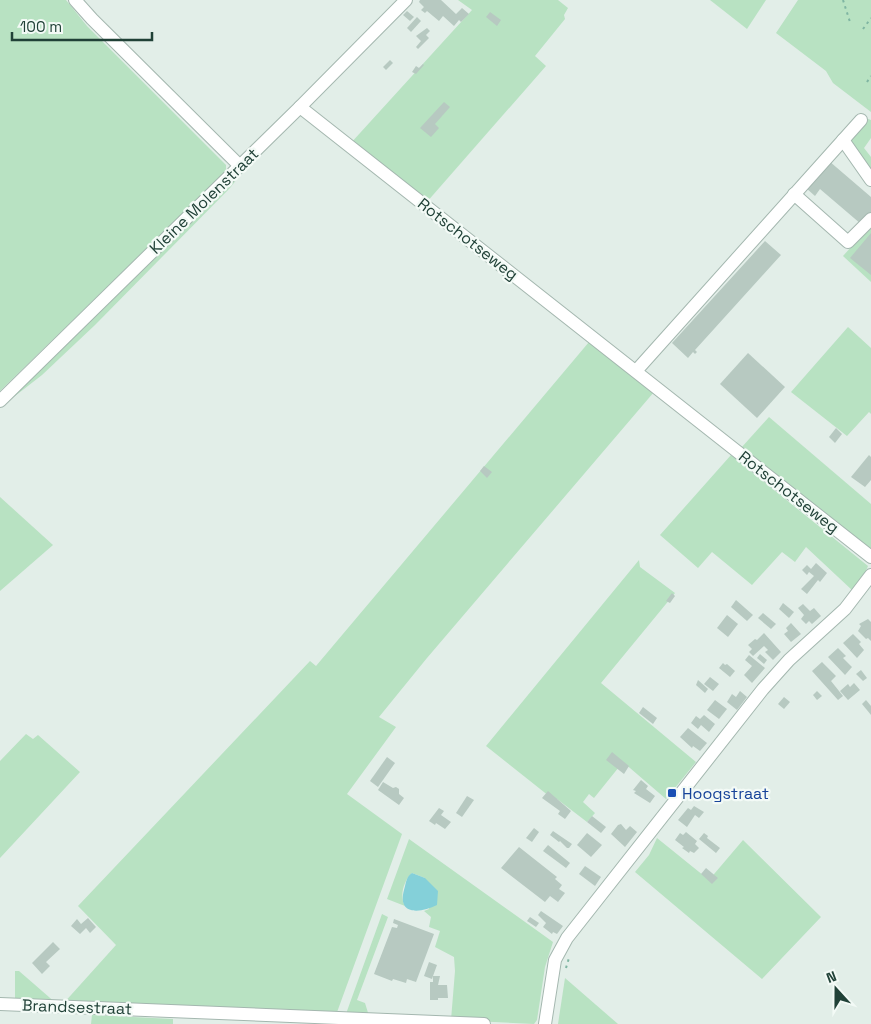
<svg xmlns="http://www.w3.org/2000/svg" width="871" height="1024" viewBox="0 0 871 1024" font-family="'Space Grotesk',sans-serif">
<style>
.green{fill:#b8e2c2}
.water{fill:#84d0d9}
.building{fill:#b7c9c1}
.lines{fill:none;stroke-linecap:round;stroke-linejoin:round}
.minor-casing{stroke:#a4b7af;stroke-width:14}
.path{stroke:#7fb5a2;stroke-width:2;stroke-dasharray:2.5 4;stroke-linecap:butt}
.minor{stroke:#fff;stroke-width:12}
.transit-dot{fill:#1a4fb4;stroke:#f3faf6;stroke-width:2}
.labels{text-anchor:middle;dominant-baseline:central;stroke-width:4.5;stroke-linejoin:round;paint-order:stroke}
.street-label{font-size:16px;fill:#204137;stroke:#f3faf6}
.transit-label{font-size:16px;fill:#164399;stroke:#f3faf6;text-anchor:start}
</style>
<rect width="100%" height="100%" fill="#e2eee8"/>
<g class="green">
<path d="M0 0H66L87 26 226 165V171L0 391Z"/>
<path d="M458 0H558L568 8 564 15 565 19 535 56 546 66 426 203 350 144 472 10Z"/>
<path d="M710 0H766L747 29Z"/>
<path d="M798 0H871V112L833 83 826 71 776 33Z"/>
<path d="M868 119 871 120V138L864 148 871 157V170L849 141Z"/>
<path d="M239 171 237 179 230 188 95 325 42 375 6 403Z"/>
<path d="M871 225V282L843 256Z"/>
<path d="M848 327 871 348V414L869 412 847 436 791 392Z"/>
<path d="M589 342 654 392 427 658 379 717 396 727 347 794 402 834 336 1015 62 1005 116 945 78 906 310 661 316 666Z"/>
<path d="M769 417 871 504V551L741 448Z"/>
<path d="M731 455 868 566 864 575 853 591 806 547 795 562 782 552 752 585 712 552 698 568 660 535Z"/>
<path d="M0 497 53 545 0 591Z"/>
<path d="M639 560 640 567 675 593 601 683 696 762 666 799 623 762 594 798 589 794 583 802 595 813 587 822 557 799 554 800 486 746Z"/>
<path d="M26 734 33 739 38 735 80 772 0 858V761Z"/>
<path d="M657 838 709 880 743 840 821 917 762 979 635 872 649 855Z"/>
<path d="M409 839 553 942 545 967 537 1020 534 1024 451 1020 455 971 454 957 435 947 440 931 429 927 431 917 424 911 429 909 425 878 412 873C404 880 399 896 405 906L387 899Z"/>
<path d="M382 914 388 917 357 1000 365 1003 369 1016 348 1015 347 1011Z"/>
<path d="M15 971H19L57 1004 15 1003Z"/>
<path d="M565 978 618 1024H558Z"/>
<path d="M92 1015 173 1019V1024H91Z"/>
</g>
<path class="water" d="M412 873 425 878 438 891 437 905C421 913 397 916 404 890 406 883 406 877 412 873Z"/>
<g class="building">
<path d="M420 0H441L456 14 462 8 469 14 461 22 459 20 454 26 443 16 439 21 427 11 425 13 421 10 424 7 419 2Z"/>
<path d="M407 11 414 17 410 21 403 15Z"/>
<path d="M490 12 501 20 497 26 486 17Z"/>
<path d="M417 17 421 21 411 32 407 28Z"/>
<path d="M427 28 430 31 426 35 429 38 418 49 416 47 421 41 416 36Z"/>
<path d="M390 60 393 63 386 70 383 67Z"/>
<path d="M423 64 424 65 416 74 412 72 416 66 419 68Z"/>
<path d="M444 102 450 107 435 124 439 128 431 137 420 128Z"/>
<path d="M829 161 871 197V213L861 224 820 189 815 196 806 188Z"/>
<path d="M871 233V275L850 258Z"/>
<path d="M765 241 781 255 695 350 697 352 695 354 693 352 688 358 672 343Z"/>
<path d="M748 353 785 387 757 418 720 384Z"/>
<path d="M836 428 842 434 835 443 829 437Z"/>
<path d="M869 455 871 457V480L865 487 851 477Z"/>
<path d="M484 466 492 472 487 478 480 471Z"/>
<path d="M816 563 827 573 820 582 818 580 807 594 801 589 814 576 809 572 807 575 802 570 807 565 811 569Z"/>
<path d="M672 593 675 596 670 603 666 601Z"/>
<path d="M736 600 753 615 747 621 731 607Z"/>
<path d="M783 603 794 612 789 618 779 609Z"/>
<path d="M803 604 810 611 814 608 821 616 812 624 809 621 806 624 801 619 804 615 798 608Z"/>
<path d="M763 613 776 624 771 629 758 618Z"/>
<path d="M727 615 738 624 728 637 717 628Z"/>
<path d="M868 619 871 622V641L868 638 866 639 858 631 861 626 859 624Z"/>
<path d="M791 623 801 634 791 642 784 634 788 631 786 628Z"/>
<path d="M764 633 781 652 773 660 765 652 768 650 764 646 753 656 749 652 752 649 748 645 755 639 757 640Z"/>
<path d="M853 634 861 642 859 644 864 650 857 658 843 643Z"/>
<path d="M838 648 846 656 843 658 852 667 845 675 828 657Z"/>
<path d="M760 654 767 660 764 664 757 658Z"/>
<path d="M749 655 765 668 752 683 744 675 752 666 745 660Z"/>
<path d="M822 662 836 676 831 681 843 696 838 700 812 671Z"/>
<path d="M723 663 725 665 727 664 735 671 730 677 719 668Z"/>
<path d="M861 670 867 678 863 681 856 674Z"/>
<path d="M710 677 719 684 713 691 704 684Z"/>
<path d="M698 680 708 689 705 693 696 685Z"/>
<path d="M854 683 860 690 848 700 840 691 848 684 850 687Z"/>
<path d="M740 691 747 697 737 710 727 702 732 694 736 697Z"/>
<path d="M817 691 822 696 817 700 813 695Z"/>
<path d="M784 697 790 702 784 709 778 704Z"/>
<path d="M715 700 727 709 719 719 707 710Z"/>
<path d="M866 700 871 706V715L862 704Z"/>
<path d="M643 707 657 718 653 724 639 713Z"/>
<path d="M704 715 715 724 709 732 701 725 698 729 691 723 696 716 700 719Z"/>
<path d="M688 728 707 743 700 751 693 746 692 748 680 737Z"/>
<path d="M612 752 629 766 624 774 606 760Z"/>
<path d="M387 757 395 763 378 787 370 781Z"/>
<path d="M641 780 648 786 646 789 655 796 650 803 634 793 636 791 633 790Z"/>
<path d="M383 782 393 788 396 787 399 789V794L404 798 399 805 378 790Z"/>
<path d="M548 791 571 811 565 819 558 814 560 811 542 798Z"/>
<path d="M467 796 474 800 462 817 456 813Z"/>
<path d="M694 806 704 812 699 818 695 815 687 827 678 820 688 808 691 810Z"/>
<path d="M439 808 444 811 441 815 451 822 445 829 436 823 435 825 429 821Z"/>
<path d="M592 816 606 827 601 833 587 822Z"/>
<path d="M621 824 626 830 630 826 637 832 625 847 611 834 618 825Z"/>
<path d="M534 828 539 832 532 842 526 838Z"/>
<path d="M553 831 572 844 569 848H567L560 841 559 842 550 835Z"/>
<path d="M686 832 697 841 695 844 699 848 694 853 690 851 689 853 682 848 684 847 675 840 680 833 683 835Z"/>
<path d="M587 833 602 845 591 857 577 845Z"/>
<path d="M704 833 708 836 707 838 720 848 716 853 699 839Z"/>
<path d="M548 845 570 863 566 868 543 851Z"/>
<path d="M519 847 557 877 555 879 562 885 559 889 565 893 558 902 550 896 545 902 501 868Z"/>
<path d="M585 866 601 877 595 886 579 874Z"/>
<path d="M706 868 718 878 712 884 701 874Z"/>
<path d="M541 911 563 926 557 934 553 932 552 934 543 927 546 923 538 915Z"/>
<path d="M530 917 539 923 536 927 527 921Z"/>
<path d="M88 918 96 927 90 933 86 928 80 934 71 926 77 919 81 924Z"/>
<path d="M394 919 434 934 416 982 407 979 406 983 393 979 392 981 374 974 392 927 397 928 398 925 393 923Z"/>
<path d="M53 942 60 949 46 962 50 966 42 974 32 963Z"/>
<path d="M429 962 437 965 433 976H440L438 985H447L448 998H438V1000H430V982H433V976L432 979 424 976Z"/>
</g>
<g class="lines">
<g class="minor-casing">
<g id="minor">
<path d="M75 0 92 19 240 166"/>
<path d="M300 107 871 557"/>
<path d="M843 140 871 180"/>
<path d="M794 194 848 242 871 219"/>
<path d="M636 371 861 120"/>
<path d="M0 401 300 107 406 0"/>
<path d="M0 1004 484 1024"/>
<path d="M545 1024 555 960 567 938 763 689 789 660 845 609 871 575"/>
</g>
</g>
<g class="path">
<path d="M843 0 850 22"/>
<path d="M863 29 871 18"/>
<path d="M867 82 871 76"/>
<path d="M566 968 569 958"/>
</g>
<use href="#minor" class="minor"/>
</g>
<rect class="transit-dot" x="667" y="788" width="10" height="10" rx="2.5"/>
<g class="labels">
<g class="street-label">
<text transform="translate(204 201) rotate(-44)">Kleine Molenstraat</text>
<text transform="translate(468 239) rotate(38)">Rotschotseweg</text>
<text transform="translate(789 492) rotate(38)">Rotschotseweg</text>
<text transform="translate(77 1007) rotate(2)">Brandsestraat</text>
</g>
<g class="transit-label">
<text x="682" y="793">Hoogstraat</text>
</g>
</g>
<g transform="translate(836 989) rotate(339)" stroke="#f3faf6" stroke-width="4" paint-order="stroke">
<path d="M0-4L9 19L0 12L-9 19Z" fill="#204137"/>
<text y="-8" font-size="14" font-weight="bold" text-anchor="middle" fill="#204137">N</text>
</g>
<path d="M12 32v8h140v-8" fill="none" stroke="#204137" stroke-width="2.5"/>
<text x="20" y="32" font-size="15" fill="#204137" stroke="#f3faf6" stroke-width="4" paint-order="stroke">100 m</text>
</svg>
